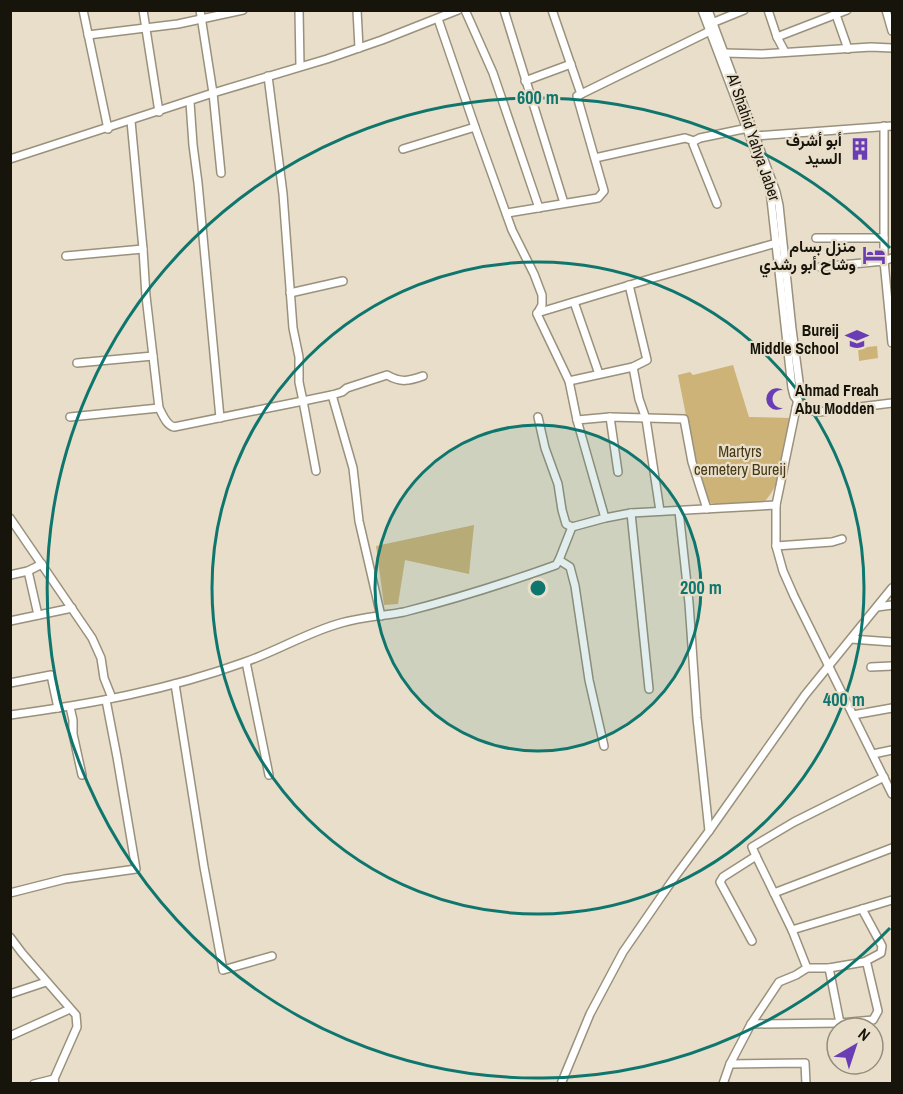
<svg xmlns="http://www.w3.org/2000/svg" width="903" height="1094" viewBox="0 0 903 1094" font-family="'Archivo Narrow',Vazirmatn,sans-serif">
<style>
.green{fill:#ceb379}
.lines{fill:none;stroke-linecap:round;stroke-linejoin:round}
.minor-casing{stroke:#9a917d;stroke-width:10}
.minor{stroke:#fff;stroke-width:7}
.ring{fill:none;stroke:#0f766e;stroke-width:3}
.labels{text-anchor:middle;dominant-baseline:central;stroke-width:4.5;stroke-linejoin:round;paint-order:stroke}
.street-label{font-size:16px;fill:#17140c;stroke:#e8dec9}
.poi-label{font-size:16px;font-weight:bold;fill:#17140c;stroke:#e8dec9;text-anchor:end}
.park-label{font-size:16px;fill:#473816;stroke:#e8dec9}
.centre{fill:#0f766e;stroke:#e8dec9;stroke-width:3}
.ring-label{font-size:18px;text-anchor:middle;font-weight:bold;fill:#0f766e;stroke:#e8dec9;stroke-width:4.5;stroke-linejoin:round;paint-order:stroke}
</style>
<rect width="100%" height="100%" fill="#e8dec9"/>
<g class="green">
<path d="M877 346 878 358 859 361 858 348Z"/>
<path d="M733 365 749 417 791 418C786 443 784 483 764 502L716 504 711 503 707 500 696 466 678 375 690 372 693 375Z"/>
<path d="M474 525 469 574 405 560 398 604 384 605 376 546Z"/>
</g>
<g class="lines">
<g class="minor-casing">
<g id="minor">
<path d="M83 10 108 129"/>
<path d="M143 10 159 112"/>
<path d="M200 10 213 93 221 173"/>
<path d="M299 10 300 66"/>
<path d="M357 10 359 48"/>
<path d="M465 10 493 73 539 208"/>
<path d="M504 10 564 203"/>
<path d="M552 10 581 94"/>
<path d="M702 10 770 190 792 388 794 396 798 401"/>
<path d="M708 10 776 192 779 205 792 329 800 389 776 505V546L783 571 794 596 892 794"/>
<path d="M768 10 777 37 785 52"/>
<path d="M886 10 892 31"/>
<path d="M835 12 848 49"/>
<path d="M438 19 475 127 512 230 534 274 542 295V305L537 314 569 381 577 420 605 518"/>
<path d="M712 23 744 10"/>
<path d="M88 35 178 24 243 10"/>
<path d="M777 37 847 10"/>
<path d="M724 53 762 54 871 47 892 48"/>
<path d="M268 76 283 194 293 328 299 357V382L303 401 332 395 353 468 359 521 381 616"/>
<path d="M525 81 571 64"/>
<path d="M190 102 193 145 198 183 220 418"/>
<path d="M131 121 143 249 146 296 159 408C163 415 166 425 174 427L303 401 316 471"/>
<path d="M884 126V261L892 258"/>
<path d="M755 136 892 126"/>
<path d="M403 149 475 127"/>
<path d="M595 158 685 138 694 141"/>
<path d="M10 159 213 93 327 59 382 40 458 10"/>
<path d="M717 204 693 144 694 141 700 138 748 128"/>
<path d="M507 213 598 198 604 191 577 96 712 30"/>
<path d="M816 238H884"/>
<path d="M66 256 143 249"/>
<path d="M820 267 884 261 892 343"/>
<path d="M290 293 343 281"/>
<path d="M574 302 599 374"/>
<path d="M537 313 653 278 780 242"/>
<path d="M77 363 153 356"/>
<path d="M633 367 639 399 646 419 660 511"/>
<path d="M569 381 633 367 647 360 629 285"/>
<path d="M332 395 342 392 347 388 387 375C401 383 409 381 423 376"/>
<path d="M796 408 819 412 892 403"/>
<path d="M70 417 159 408"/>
<path d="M538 417 545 448 558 484 562 510 566 524 572 527"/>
<path d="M610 417 618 472"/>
<path d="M577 420 610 417 684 419 692 462 707 509"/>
<path d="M679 511 689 603 697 718 709 831"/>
<path d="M631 513 649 689"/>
<path d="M10 518 92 638 101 658 104 678 112 698"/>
<path d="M776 546 832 542 842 539"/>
<path d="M559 560 570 567 575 586 589 680 604 746"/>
<path d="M28 571 38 615"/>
<path d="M10 575 28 571 42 564"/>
<path d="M877 607 892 605"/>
<path d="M10 621 72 608"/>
<path d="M851 639 892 642"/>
<path d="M246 662 269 775"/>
<path d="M871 667 892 666"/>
<path d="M10 683 51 675 58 708"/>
<path d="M175 684 204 867 223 970 272 956"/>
<path d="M70 707 73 720V734L82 775"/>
<path d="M10 715C91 704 168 690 245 662 277 651 308 632 341 623 362 617 383 616 404 612 455 599 506 583 556 565L559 560 572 527 605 518 631 513 776 505"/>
<path d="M853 715 892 708"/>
<path d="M873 754 892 750"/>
<path d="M10 893 65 879 136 869 117 757 106 700"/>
<path d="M774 893 892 848"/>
<path d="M862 909 882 946 881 953 864 962"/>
<path d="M792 930 892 900"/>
<path d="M10 937 22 953 76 1015 77 1027 54 1079 55 1084"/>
<path d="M752 941 720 882 723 877 756 856 752 847 794 822 884 777"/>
<path d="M829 968 840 1023"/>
<path d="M10 994 46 982"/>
<path d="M751 1024 840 1023 873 1020 878 1011 867 964 864 962 829 968H807"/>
<path d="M10 1036 70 1009"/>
<path d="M730 1064 805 1063 806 1084"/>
<path d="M34 1084 54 1079"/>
<path d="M561 1084 590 1014 623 952 674 878 709 831 805 695 892 588"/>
<path d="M723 1084 730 1064 751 1024 779 982 796 975 807 968 792 930 756 856"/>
</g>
</g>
<use href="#minor" class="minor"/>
</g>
<circle cx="538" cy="588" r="163" fill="#0f766e" fill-opacity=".12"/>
<g class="ring">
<circle cx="538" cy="588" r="163"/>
<circle cx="538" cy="588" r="326"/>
<path d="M890 928A490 490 0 1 1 890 248"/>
</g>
<defs>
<g id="building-bare" transform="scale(1.8)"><path d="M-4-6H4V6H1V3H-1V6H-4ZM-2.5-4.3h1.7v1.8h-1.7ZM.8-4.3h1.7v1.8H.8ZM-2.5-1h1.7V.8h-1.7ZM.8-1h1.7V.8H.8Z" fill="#6a3db5" stroke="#e8dec9" stroke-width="2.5" paint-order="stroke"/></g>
<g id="hotel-bare" transform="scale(1.8)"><path d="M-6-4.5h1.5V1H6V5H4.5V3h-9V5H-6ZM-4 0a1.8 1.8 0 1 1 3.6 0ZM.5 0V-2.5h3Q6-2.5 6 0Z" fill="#6a3db5" stroke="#e8dec9" stroke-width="2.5" paint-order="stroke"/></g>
<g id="school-bare" transform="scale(1.8)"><path d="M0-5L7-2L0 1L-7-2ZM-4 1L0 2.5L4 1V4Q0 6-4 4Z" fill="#6a3db5" stroke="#e8dec9" stroke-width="2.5" paint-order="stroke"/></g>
<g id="mosque-bare" transform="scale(1.8)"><path d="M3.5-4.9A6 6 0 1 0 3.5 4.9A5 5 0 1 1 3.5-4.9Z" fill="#6a3db5" stroke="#e8dec9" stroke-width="2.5" paint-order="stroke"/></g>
</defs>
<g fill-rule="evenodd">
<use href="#building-bare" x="860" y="149"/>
<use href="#hotel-bare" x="874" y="255"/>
<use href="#school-bare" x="857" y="339"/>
<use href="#mosque-bare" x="777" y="399"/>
</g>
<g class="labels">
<g class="street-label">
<text transform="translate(754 137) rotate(71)">Al Shahid Yahya Jaber</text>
</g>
<g class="poi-label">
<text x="842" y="140">أبو أشرف<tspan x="842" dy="18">السيد</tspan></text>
<text x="856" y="246">منزل بسام<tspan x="856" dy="18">وشاح أبو رشدي</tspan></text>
<text x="839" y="330">Bureij<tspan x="839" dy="18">Middle School</tspan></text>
<text x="795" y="390" text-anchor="start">Ahmad Freah<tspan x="795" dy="18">Abu Modden</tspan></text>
</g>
<g class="park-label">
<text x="740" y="451">Martyrs<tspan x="740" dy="18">cemetery Bureij</tspan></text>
</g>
</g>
<circle cx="538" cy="588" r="9" class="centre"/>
<g class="ring-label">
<text x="538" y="104">600 m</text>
<text x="701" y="594">200 m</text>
<text x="844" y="706">400 m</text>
</g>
<rect width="903" height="1094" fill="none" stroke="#17140c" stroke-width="24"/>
<g transform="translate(855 1046) rotate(39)"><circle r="28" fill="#e8dec9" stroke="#948d7d" stroke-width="1.5"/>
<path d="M0-4.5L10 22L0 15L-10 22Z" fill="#6a3db5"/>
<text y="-9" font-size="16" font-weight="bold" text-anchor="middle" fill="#17140c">N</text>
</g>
</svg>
